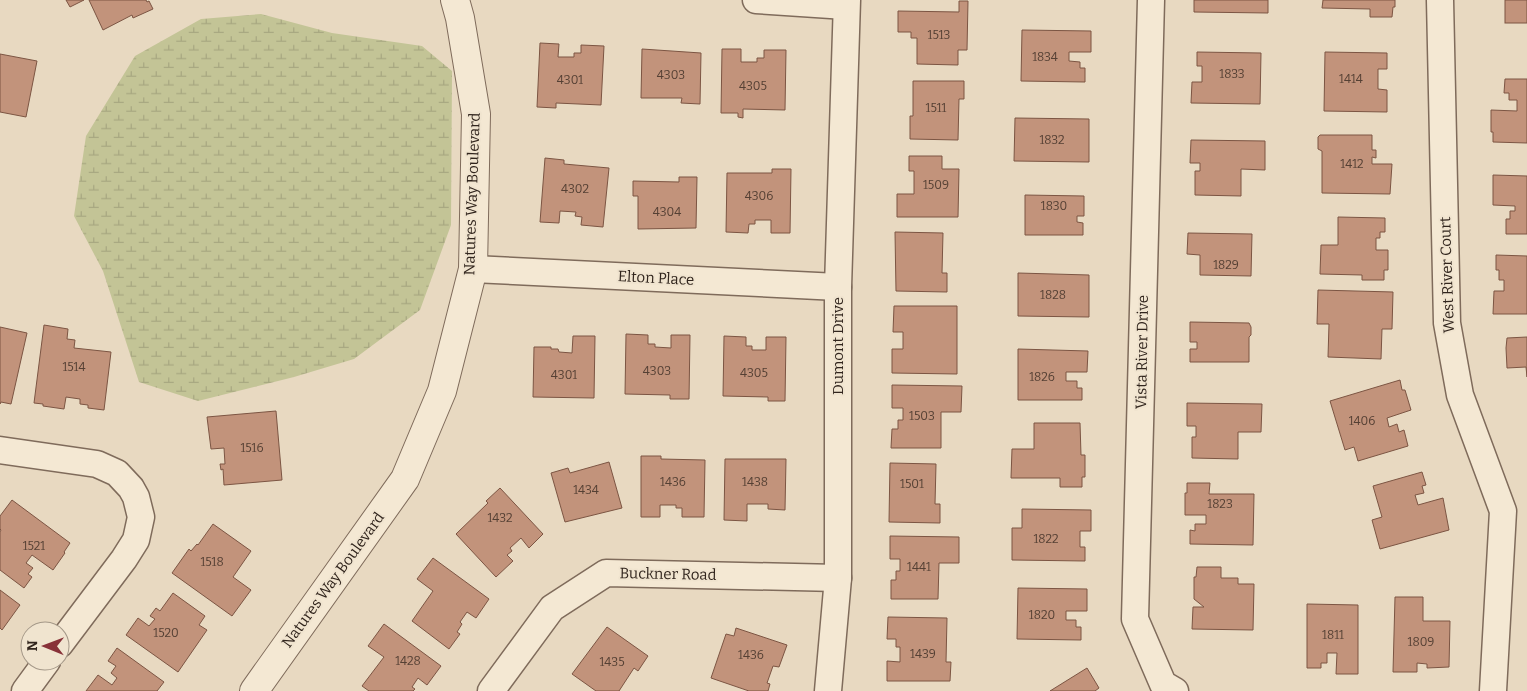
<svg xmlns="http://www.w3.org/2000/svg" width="1527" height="691" viewBox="0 0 1527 691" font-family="Bitter,serif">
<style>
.wetland{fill:url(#wetland-marsh)}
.building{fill:#c2937b;stroke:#7c5543}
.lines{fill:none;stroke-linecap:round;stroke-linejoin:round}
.minor-casing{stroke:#7f6b5b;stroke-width:29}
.tertiary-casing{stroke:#7f6b5b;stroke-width:30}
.minor{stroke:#f4e8d3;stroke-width:26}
.tertiary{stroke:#f4e8d3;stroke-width:28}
.labels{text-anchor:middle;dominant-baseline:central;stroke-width:4;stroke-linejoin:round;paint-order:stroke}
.number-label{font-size:12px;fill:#554034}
.street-label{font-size:15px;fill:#31251d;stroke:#f0e4cf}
</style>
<defs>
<pattern id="wetland-marsh" width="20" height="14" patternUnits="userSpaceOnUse" patternTransform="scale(1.25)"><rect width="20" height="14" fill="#c3c496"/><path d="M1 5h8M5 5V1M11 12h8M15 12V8" fill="none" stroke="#a8a881"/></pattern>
</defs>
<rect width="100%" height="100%" fill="#e8d9c1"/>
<path class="wetland" d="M261 14 332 33 422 46 452 71 451 225 420 310 354 359 294 377 198 401 139 382 103 271 74 216 86 136 135 56 201 19Z"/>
<g class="building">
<path d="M66 0H84L70 7Z"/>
<path d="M89 0H146L147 2 149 1 153 9 133 18 132 15 103 30Z"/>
<path d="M1194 0H1268V13L1194 12Z"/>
<path d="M1323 0H1395V7H1393L1392 17H1370V9L1322 8Z"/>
<rect x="1505" y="0" width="22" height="23"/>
<path d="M959 1H968L967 50H958V65L917 64V38H911V32H898V11L959 12Z"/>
<path d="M1022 30 1091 31V52H1069V61L1080 62V68H1085V82L1021 81Z"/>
<path d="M540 43 559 44 558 57H574V53H581V45L604 46 601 105 556 103V108L537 107Z"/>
<path d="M642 49 701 53 700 104 681 103 682 98H641Z"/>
<path d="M722 49H741V62H757V58H764V50H786L785 110 743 109V118L738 117V113H721Z"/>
<path d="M1197 52 1261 53 1260 104 1191 103 1192 82H1202V66H1197Z"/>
<path d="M1325 52 1387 53V69H1378V89L1387 90V112L1324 111Z"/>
<path d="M0 54 37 61 26 117 0 112Z"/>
<path d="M1505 79H1527V143L1493 142V132H1491V110L1517 111V100H1509V93H1504Z"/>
<path d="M913 81H964V99H959L958 140 910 139V116H913Z"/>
<path d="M1015 118 1089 119V162L1014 161Z"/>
<path d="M1320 135H1372V150H1376V158L1372 157V164H1392L1390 194 1322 193V151L1318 149V137Z"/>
<path d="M1191 140 1265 141V170L1241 169V196L1195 195V171H1200V163H1190Z"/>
<path d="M909 156H942V169H959L958 217H897V194H914V171H909Z"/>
<path d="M545 158 564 160V164L609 168 603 227 581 225 582 217 575 216 576 212 560 211 559 223 540 222Z"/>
<path d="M772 169H791L790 233H771V220H755V224H749L748 233 726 232 727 173H772Z"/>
<path d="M1493 175 1527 176V234H1506V219H1510V211H1515V206L1493 205Z"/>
<path d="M679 177H697L696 228 638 229V196H633V181L679 182Z"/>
<path d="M1025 195 1084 196V216H1077V222L1083 223V235H1025Z"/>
<path d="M1338 217 1385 218V232H1380V238H1376V250H1388V270H1384V280H1362V275L1320 274 1321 245H1338Z"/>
<path d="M895 232 943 233 942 273H947V292L896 291Z"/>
<path d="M1188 233 1252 234 1251 276 1200 275V255L1187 254Z"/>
<path d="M1496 255 1527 256V314H1493L1494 291H1504V280H1499V270H1496Z"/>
<path d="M1018 273 1089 275V317L1018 316Z"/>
<path d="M1318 290 1393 292 1392 329H1382L1381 359 1328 357 1329 324H1317Z"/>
<path d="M894 306H957V374L892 373V349H903V332H893Z"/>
<path d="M1190 322 1249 323 1251 327V335L1249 337V362H1190V349H1197V342H1190Z"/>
<path d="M44 325 68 329 67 339 75 340 74 348 111 352 104 410 88 408V405L80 404V399L66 397 64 409 43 406V404L34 403Z"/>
<path d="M0 327 27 333 11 404 1 402 0 404Z"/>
<path d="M626 334 648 335V344H655V347L671 348V335H690L689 399H670V395L625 394Z"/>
<path d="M573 336H595L594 398 533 397 534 347H551V349H558L559 352 572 353Z"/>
<path d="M724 336 746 337V346H752V350H766V337H786L785 401H768V397L723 396Z"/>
<path d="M1527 337V377L1526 367 1507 368 1506 348 1507 338Z"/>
<path d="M1018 349 1088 351 1087 372H1066V381H1077V388H1082V400H1018Z"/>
<path d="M1400 380 1402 390H1405L1411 410 1387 418 1389 427 1397 424 1399 432 1404 430 1408 446 1358 461 1354 447 1345 450 1330 401Z"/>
<path d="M892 385 962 386 961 412H941V448H891L892 429H898V420H903V408H892Z"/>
<path d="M1187 403 1262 404 1261 432H1238V459L1192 458V437H1196V426H1187Z"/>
<path d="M276 411 282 480 224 485 223 469 221 470 220 464H225L224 448 211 449 207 417Z"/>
<path d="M1034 423H1080L1081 455H1085V477H1082V487H1060V478H1011L1012 449H1034Z"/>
<path d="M641 456H661V459L705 460 704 517H682V508H676V505H660V517H641Z"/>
<path d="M725 459H786L785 510 768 509V504H747V521L724 520Z"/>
<path d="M609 462 622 508 565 522 551 473 568 468 570 473Z"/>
<path d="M890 463 936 464 935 504H940V523L889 522Z"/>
<path d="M1422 472 1426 485 1422 486 1424 493 1415 495 1418 505 1443 498 1449 530 1380 549 1372 520 1382 517 1373 486Z"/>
<path d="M1187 483H1210L1209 494H1254L1253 545 1190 544V530L1195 531V524H1206V515H1185V493H1187Z"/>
<path d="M500 488 543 534 529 548 521 538 510 548 512 551 507 555 513 561 496 577 456 534 488 503 486 501Z"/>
<path d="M12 500 70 543 64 552 65 553 53 570 32 555 26 563 33 568 28 574 32 577 24 588 0 570V532L1 530 0 529V516Z"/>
<path d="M1022 509 1091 510V531H1080V547H1085V561L1012 560V528H1022Z"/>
<path d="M213 524 251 551 233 577 251 590 232 616 172 573 189 549 191 551 197 544 198 545Z"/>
<path d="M890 536 959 537V563H939L938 599H891V580H896V571H900V559H890Z"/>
<path d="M433 558 489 599 476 618 467 612 460 622 462 624 457 632 460 634 449 649 412 621 433 591 417 579Z"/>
<path d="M1197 567H1221V578H1238V584H1254L1253 630 1192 629 1193 607H1204L1194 599V577H1196Z"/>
<path d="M1018 588 1087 589V611H1066V620H1076V627H1081V640L1017 639Z"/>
<path d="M0 590 20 605 2 630 0 628Z"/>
<path d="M173 593 205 616 199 625 207 630 178 672 126 635 138 618 149 626 155 619 150 616 156 608 160 611Z"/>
<path d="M1395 597H1423V621H1450L1449 667 1427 668V664L1417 663V672H1393Z"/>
<path d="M1307 604 1358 605V674H1336L1337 653H1327V663H1321V668H1307Z"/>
<path d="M888 617 947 618 946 662H951L950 681H887V661L900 662V647H896V639H887Z"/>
<path d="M384 624 441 666 427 685 418 678 412 687 415 689 413 691H369L362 686 384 657 368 646Z"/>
<path d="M607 627 648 656 638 671 634 668 619 691H596L572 674Z"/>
<path d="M736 628 787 645 779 667 773 666 767 683 770 684 768 691H749L711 678 726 634 734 636Z"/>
<path d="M117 648 164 682 157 691H86L98 675 112 685 117 678 111 673 116 666 108 661Z"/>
<path d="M1087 668 1099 688 1095 691H1050Z"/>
</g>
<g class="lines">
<g class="minor-casing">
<g id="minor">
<path d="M756 0 846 6"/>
<path d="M1151 0 1135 619 1163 684 1175 691"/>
<path d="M1440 0 1447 323 1460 395 1503 511 1493 691"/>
<path d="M473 269 838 287"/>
<path d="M0 450 97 464 117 473 131 488 136 497 141 517 136 540 124 559 60 644"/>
<path d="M25 691 47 661"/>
<path d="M491 691 552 608 606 573 838 578"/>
<path d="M828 691 838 578V287L847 0"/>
</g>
</g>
<g class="tertiary-casing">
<path id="tertiary" d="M254 691 405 479 442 391 473 269 476 114 460 18 455 0"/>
</g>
<use href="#minor" class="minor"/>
<use href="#tertiary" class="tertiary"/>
</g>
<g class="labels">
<g class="number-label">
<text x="939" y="35">1513</text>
<text x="1045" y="57">1834</text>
<text x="1232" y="74">1833</text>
<text x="671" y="75">4303</text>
<text x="1351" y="79">1414</text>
<text x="570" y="80">4301</text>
<text x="753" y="86">4305</text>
<text x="936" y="108">1511</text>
<text x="1052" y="140">1832</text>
<text x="1352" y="164">1412</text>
<text x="936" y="185">1509</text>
<text x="575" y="189">4302</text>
<text x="759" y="196">4306</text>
<text x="1054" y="206">1830</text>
<text x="667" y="212">4304</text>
<text x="1226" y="265">1829</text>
<text x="1053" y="295">1828</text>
<text x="74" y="367">1514</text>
<text x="657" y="371">4303</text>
<text x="754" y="373">4305</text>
<text x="564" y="375">4301</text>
<text x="1042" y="377">1826</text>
<text x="922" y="416">1503</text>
<text x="1362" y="421">1406</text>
<text x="252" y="448">1516</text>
<text x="673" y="482">1436</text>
<text x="755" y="482">1438</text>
<text x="912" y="484">1501</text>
<text x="586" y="490">1434</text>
<text x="1220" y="504">1823</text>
<text x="500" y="518">1432</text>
<text x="1046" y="539">1822</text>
<text x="34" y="546">1521</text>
<text x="212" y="562">1518</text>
<text x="919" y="567">1441</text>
<text x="1042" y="615">1820</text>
<text x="166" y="633">1520</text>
<text x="1333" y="635">1811</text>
<text x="1421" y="642">1809</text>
<text x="923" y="654">1439</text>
<text x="751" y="655">1436</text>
<text x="408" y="661">1428</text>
<text x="612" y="662">1435</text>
</g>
<g class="street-label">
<text transform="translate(472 194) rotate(-88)">Natures Way Boulevard</text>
<text transform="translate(1447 275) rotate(-92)">West River Court</text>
<text transform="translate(656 278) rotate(3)">Elton Place</text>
<text transform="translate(838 346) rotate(-90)">Dumont Drive</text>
<text transform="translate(1142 352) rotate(-89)">Vista River Drive</text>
<text transform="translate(668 574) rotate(1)">Buckner Road</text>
<text transform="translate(333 580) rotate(-54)">Natures Way Boulevard</text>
</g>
</g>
<g transform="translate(45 646) rotate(271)"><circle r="24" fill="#f0e4cf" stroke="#a49888"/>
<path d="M0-4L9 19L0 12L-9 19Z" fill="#883138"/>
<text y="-8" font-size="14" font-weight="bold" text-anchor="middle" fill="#31251d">N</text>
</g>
</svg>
